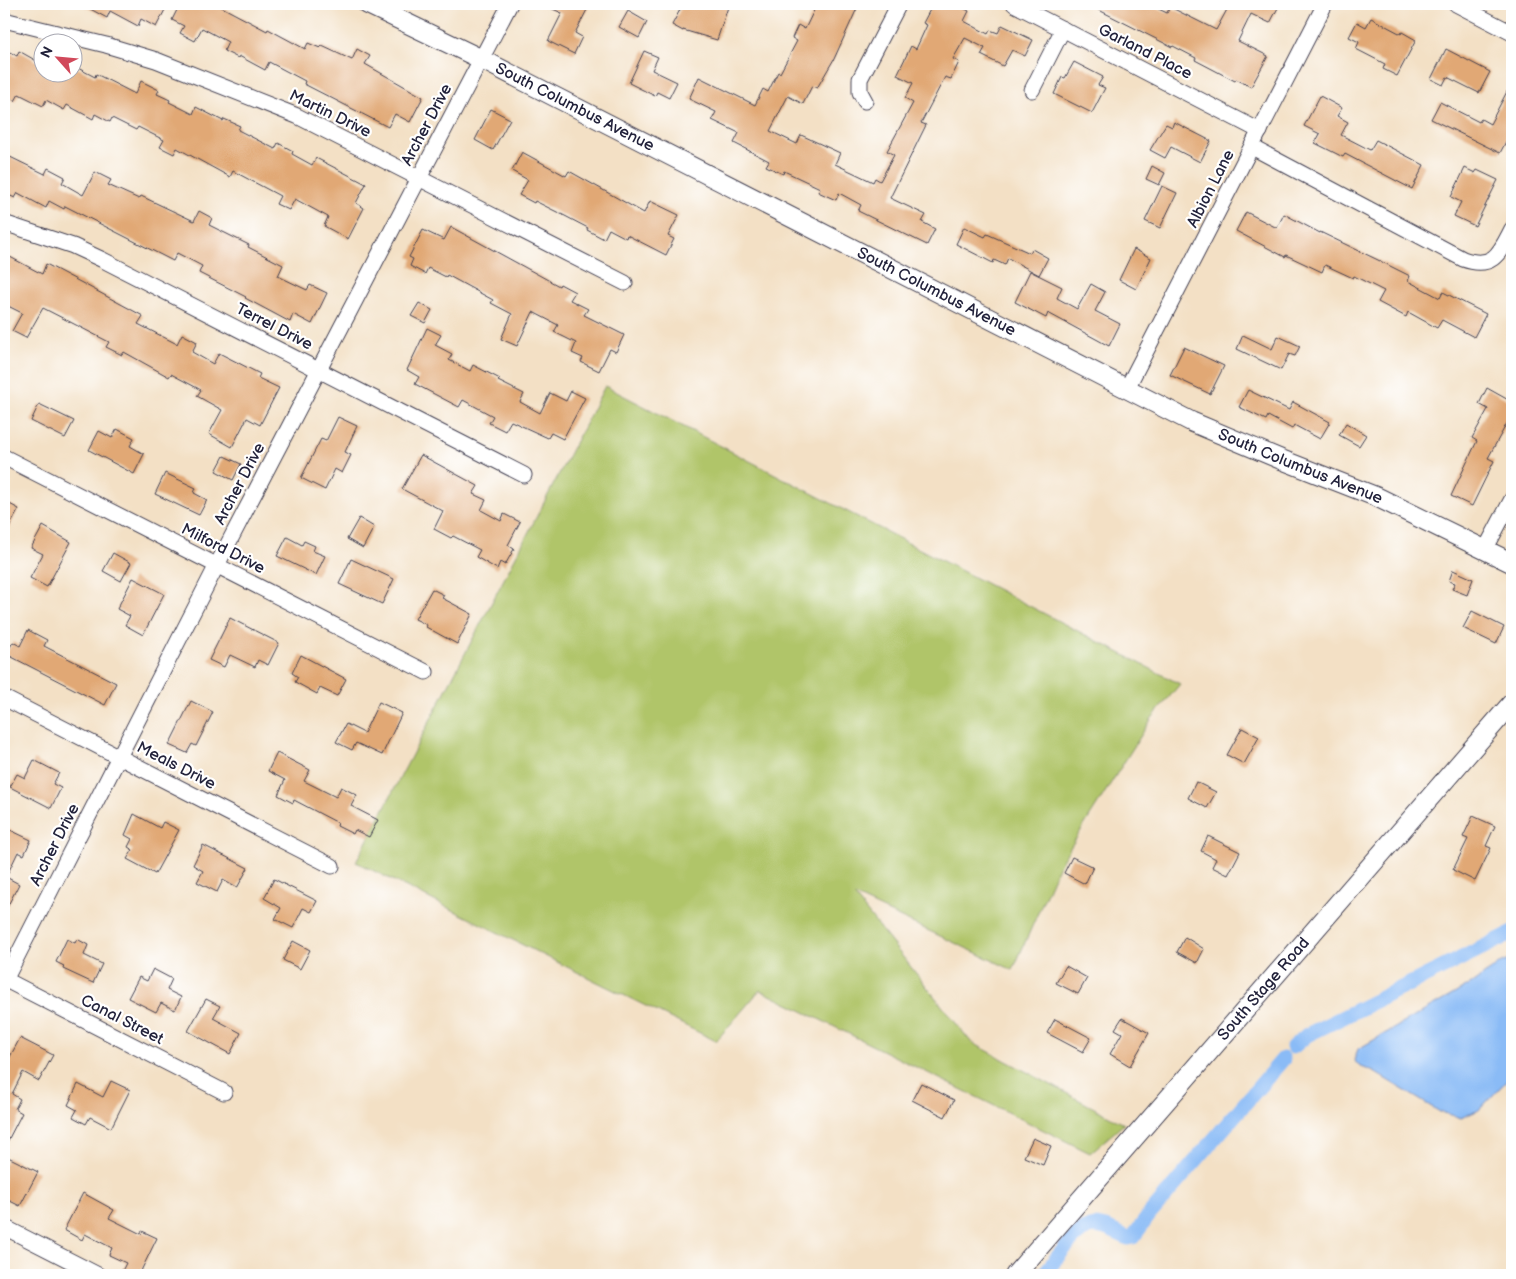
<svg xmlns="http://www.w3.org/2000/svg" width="1516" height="1279" viewBox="0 0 1516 1279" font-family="'Balsamiq Sans',sans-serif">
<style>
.green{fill:#b0c569;stroke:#697452}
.water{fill:#8abbf6;stroke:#566e98}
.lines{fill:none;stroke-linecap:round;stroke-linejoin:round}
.canal{stroke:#8abbf6;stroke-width:15}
.building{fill:#e1a875}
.minor-casing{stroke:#413e50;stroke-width:17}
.major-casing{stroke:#413e50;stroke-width:21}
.minor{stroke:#fff;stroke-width:15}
.major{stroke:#fff;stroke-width:19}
.labels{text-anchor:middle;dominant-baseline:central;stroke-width:4.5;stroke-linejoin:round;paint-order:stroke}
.street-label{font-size:16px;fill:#22223b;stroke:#fff}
</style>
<rect width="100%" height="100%" fill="#fff"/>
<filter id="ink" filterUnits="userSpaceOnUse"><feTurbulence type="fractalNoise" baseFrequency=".02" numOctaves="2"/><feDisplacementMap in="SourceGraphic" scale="10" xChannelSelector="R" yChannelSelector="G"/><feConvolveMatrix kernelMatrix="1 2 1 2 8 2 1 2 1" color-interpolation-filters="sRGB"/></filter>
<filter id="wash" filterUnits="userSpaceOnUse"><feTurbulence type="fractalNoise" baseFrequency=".0096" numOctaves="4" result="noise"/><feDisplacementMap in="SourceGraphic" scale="20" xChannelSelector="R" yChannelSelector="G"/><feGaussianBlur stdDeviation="1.12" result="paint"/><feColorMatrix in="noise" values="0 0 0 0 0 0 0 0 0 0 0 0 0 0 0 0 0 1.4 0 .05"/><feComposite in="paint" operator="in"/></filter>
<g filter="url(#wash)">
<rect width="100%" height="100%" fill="#f3e0c5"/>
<path class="green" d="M605 386 1180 684 1152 718 1058 867 1013 970 854 896 971 1042 1124 1124 1090 1153 760 990 716 1041 356 862Z"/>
<path class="water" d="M1512 959V1075L1479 1110 1461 1118 1440 1112 1374 1072 1359 1066 1354 1060 1358 1049 1473 983 1499 964Z"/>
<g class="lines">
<g class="canal">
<path d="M1293 1047 1307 1035 1512 933"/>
<path d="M1043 1275C1054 1263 1077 1227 1094 1226 1104 1226 1118 1233 1128 1238L1133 1237 1150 1214 1283 1059"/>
</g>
</g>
<g id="blocks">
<g class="building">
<path d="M81 4H168L156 27 141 19 138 26 110 11 107 18Z"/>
<path d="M180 4H216L267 31 268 29 305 49 308 43 320 48 322 46 352 60 357 49 370 56 365 64 423 97 410 122 395 114 388 127 304 84 305 81 269 62 265 70 239 56 238 58 224 51 228 42 202 28 195 41 180 33 184 26 172 20Z"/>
<path d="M541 4H590L575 33 582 37 574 54 548 41 562 13Z"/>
<path d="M683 4H729L717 40 683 30V31L672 25Z"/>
<path d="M817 4H859L834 59 817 88 812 86 803 104 788 96 770 131 797 144 801 135 840 153 835 164 873 182 875 178 880 181 894 155 887 151 913 103 905 98 913 83 897 75 911 46 916 49 927 25 923 23 933 4H955L969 11 964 21 988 34 990 30 998 33 1002 25 1033 40 1025 56 1012 50 1003 66 981 55 985 48 965 38 953 59 959 62 951 79 945 77 921 123 926 125 890 198 926 215 922 222 935 229 927 245 858 211 861 205 839 193 836 200 818 192 820 188 784 171 783 174 766 166 769 161 734 143 739 133 712 120 716 112 689 99 699 77 755 105 763 89 768 92 778 72 780 73 797 41 792 38 798 25 805 29Z"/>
<path d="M1087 4H1148L1167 13 1170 7 1216 30 1230 4H1280L1270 23 1251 14 1238 41 1268 56 1251 87 1236 79 1235 81 1195 60 1196 58 1173 46 1172 47Z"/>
<path d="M628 11 647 22 639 38 619 27Z"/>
<path d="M1371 18 1401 34 1402 32 1416 40 1397 76 1383 69 1385 64 1356 49 1359 42 1349 37 1357 22 1366 27Z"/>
<path d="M4 49 17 56 19 51 42 64V72H72V65L95 77 96 74 135 94 141 81 159 90 157 94 170 100 169 102 193 114 196 107 223 121 224 119 240 126 238 130 275 149 278 143 293 151 292 154 312 165 316 158 366 184 356 203 364 208 348 239 324 226 328 217 295 199 289 210 276 204 280 196 233 171 230 177 177 148 174 154 160 147 164 140 138 127 136 130 112 118 110 122 95 114 93 119 67 105 64 110 46 100 43 106 19 94 15 101 4 95Z"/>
<path d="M1446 49 1490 72 1479 93 1447 77 1443 85 1431 79Z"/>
<path d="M644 51 658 57 652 70 677 82 669 98 657 92 655 96 629 83Z"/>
<path d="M1074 62 1103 77 1098 85 1105 88 1092 113 1054 94 1062 77 1065 78Z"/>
<path d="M1512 82V130L1500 153 1431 119 1440 102 1479 122 1481 119 1490 124Z"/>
<path d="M1320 96 1342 108 1337 116 1348 122 1341 135 1370 150 1376 140 1424 165 1412 189 1345 154 1343 157 1315 143 1320 134 1304 126Z"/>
<path d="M491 109 510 119 493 150 475 140Z"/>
<path d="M1174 122 1211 141 1200 162 1171 147 1165 158 1150 150 1166 124 1172 127Z"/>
<path d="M522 152 566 176 569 171 644 213 650 201 679 215 668 236 674 239 666 255 627 235 626 238 609 229 604 239 587 230 588 228 565 216 535 201 534 203 519 195 528 180 512 171Z"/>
<path d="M4 154 45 174 48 168 65 177 62 183 83 195 95 172 111 180 108 185 139 199 141 196 194 221 199 211 212 218 209 225 249 245 248 247 283 265 278 276 307 290 310 285 327 293 312 324 293 314 290 322 245 298 246 297 199 273 202 266 177 253 173 261 65 206 64 209 49 201 46 208 18 193 15 198 4 193Z"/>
<path d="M1152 166 1165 173 1159 185 1146 179Z"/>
<path d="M1465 168 1475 173 1477 170 1498 180 1475 226 1454 216 1461 202 1451 197Z"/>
<path d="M1162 186 1177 193 1160 228 1145 221Z"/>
<path d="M1246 212 1277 228 1284 214 1320 233V232L1378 260 1410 276 1408 281 1440 298 1443 292 1486 314 1474 337 1442 320 1437 328 1408 312 1406 317 1378 302 1384 291 1354 276 1353 278 1325 265 1322 272 1286 255 1285 257 1236 231Z"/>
<path d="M451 227 559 286 560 284 575 292 570 300 588 309 584 315 624 335 616 352 610 349 599 371 581 362 583 358 572 353 576 343 554 332 558 325 533 312 517 346 501 339 512 314 491 303 493 300 447 275 446 277 428 268 425 274 410 266 413 259 409 257 423 230 444 240Z"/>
<path d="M964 227 985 237 987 234 1030 253 1032 249 1048 258 1039 275 1008 258 1005 265 994 260 993 263 956 244Z"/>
<path d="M1134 249 1151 258 1136 289 1119 280Z"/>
<path d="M10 257 42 274 46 264 82 283 143 316 138 324 177 344 182 334 197 342 192 352 213 364 219 353 260 374 258 378 279 388 260 425 247 418 232 447 209 434 222 410 197 396 201 390 171 374 169 377 124 352 122 355 106 347 109 342 43 308 26 338 12 331 22 313 4 304V269Z"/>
<path d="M1030 271 1062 287 1057 298 1077 309 1091 284 1105 292 1095 311 1120 324 1109 346 1048 313 1046 318 1015 302Z"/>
<path d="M419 303 432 310 425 323 411 316Z"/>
<path d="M427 328 441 335 435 345 452 354 449 360 470 371 473 365 500 379 498 381 524 394 520 402 540 413 550 393 566 401 571 391 585 398 563 439 551 433 548 438 511 421 505 431 489 423 493 416 463 400 459 407 415 384 419 377 407 370Z"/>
<path d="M1243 335 1272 349 1278 336 1300 346 1295 356 1289 354 1281 370 1237 349Z"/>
<path d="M1184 347 1224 366 1210 394 1170 375Z"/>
<path d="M1487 388 1512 402V414L1488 458 1494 461 1472 506 1451 496 1477 441 1472 438 1488 409 1479 404Z"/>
<path d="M1248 390 1289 410 1293 402 1330 422 1320 439 1294 425 1292 429 1268 416 1266 420 1239 407Z"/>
<path d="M39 404 74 421 65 438 31 421Z"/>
<path d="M338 417 357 426 345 452 351 455 342 473 335 469 325 490 301 478 321 439 326 441Z"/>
<path d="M1346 423 1366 435 1359 446 1339 435Z"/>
<path d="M117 429 134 438 130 446 144 454 134 474 89 450 99 431 112 438Z"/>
<path d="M421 455 478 486 473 494 486 500 481 510 501 521 504 514 520 522 508 545 514 549 505 565 500 562 497 569 476 557 480 550 453 536 451 538 434 529 443 511 402 489Z"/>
<path d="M224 456 241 464 233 480 216 471Z"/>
<path d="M165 473 196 488 194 493 207 500 199 515 155 494Z"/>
<path d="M4 501 19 509 4 537Z"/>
<path d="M359 518 374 527 363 548 347 539Z"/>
<path d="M43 526 71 542 47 587 30 578 43 554 31 548Z"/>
<path d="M287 537 302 545 304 541 315 546 313 551 325 556 316 575 277 556Z"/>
<path d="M113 553 131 563 121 581 103 571Z"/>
<path d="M351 559 394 579 382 604 339 584Z"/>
<path d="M1453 570 1473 579 1467 595 1452 589 1455 583 1449 581Z"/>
<path d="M133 578 164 594 143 635 125 625 130 616 117 609Z"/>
<path d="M432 589 444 595 442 598 472 614 457 644 426 627 427 625 415 619Z"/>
<path d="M1472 611 1504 627 1496 644 1463 628Z"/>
<path d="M230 618 279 643 268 665 258 660 255 667 230 655 224 667 209 660Z"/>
<path d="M28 630 47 640 44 646 116 683 105 705 6 654 13 642 20 646Z"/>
<path d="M301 655 346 679 337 696 320 688 317 694 295 682 298 677 292 673Z"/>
<path d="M191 701 213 712 196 746 192 744 187 753 169 745Z"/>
<path d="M379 702 402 713 382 755 356 743 352 750 336 742 346 724 364 733Z"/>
<path d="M1242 728 1259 737 1244 764 1227 755Z"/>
<path d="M277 753 310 770 304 781 336 797 341 787 357 795 351 806 378 820 369 837 355 830 353 834 337 826 338 823 294 800 293 803 278 795 285 780 268 771Z"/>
<path d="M34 760 59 773 53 784 61 788 51 808 10 787 17 774 25 778Z"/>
<path d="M1196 782 1216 792 1207 808 1188 798Z"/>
<path d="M134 814 160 828 163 822 179 830 155 874 127 859 133 850 128 847 132 839 125 835Z"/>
<path d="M1473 816 1495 826 1486 846 1491 848 1475 881 1453 870 1468 839 1463 837Z"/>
<path d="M4 827 31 840 24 855 18 852 6 877 19 884 4 913Z"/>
<path d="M1208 836 1240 852 1228 875 1212 867 1216 859 1201 851Z"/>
<path d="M203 845 248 868 237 888 223 880 217 892 197 882 203 871 193 865Z"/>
<path d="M1072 857 1093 867 1085 884 1064 873Z"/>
<path d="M274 879 317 901 311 912 303 908 293 928 275 919 281 908 264 898Z"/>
<path d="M1185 937 1204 949 1197 963 1177 952Z"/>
<path d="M67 939 75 943 77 939 88 945 84 955 102 964 93 983 63 969 64 966 56 962Z"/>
<path d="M293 941 310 950 300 969 283 960Z"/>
<path d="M1066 966 1087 978 1078 994 1056 983Z"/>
<path d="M153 969 172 979 167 990 181 997 175 1010 161 1003 156 1012 128 998 139 977 147 981Z"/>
<path d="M206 999 220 1006 213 1018 241 1033 230 1054 188 1031Z"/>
<path d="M1122 1018 1149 1033 1130 1066 1110 1054 1122 1033 1115 1029Z"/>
<path d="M1055 1019 1091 1038 1083 1052 1047 1033Z"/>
<path d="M20 1038 53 1055 39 1081 23 1072 12 1094 20 1099 15 1109 22 1113 4 1148V1068Z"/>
<path d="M111 1081 130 1090 111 1128 90 1117 86 1124 73 1117 77 1110 68 1105 78 1084 103 1097Z"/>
<path d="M921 1083 954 1100 945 1117 912 1100Z"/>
<path d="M1033 1138 1051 1146 1043 1165 1024 1157Z"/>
<path d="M8 1157 38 1172 20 1206 4 1198V1165Z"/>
<path d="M83 1193 114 1210 109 1218 141 1234 142 1231 157 1238 139 1275H120L126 1263 109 1255 112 1248 85 1234 82 1240 64 1230Z"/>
</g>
</g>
</g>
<g filter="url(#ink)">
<use href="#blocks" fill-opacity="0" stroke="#413e50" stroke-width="1"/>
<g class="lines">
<g class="minor-casing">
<g id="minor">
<path d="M1014 4 1260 131"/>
<path d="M1456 4 1512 33"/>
<path d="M4 20 106 45 156 60 297 116 625 283"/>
<path d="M1032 90 1063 29"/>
<path d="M865 101 860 92V79L899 4"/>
<path d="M1252 147 1463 259C1494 270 1500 252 1512 229"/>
<path d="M4 223 73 246 103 260 524 475"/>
<path d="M1126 390 1325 4"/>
<path d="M4 457 426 672"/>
<path d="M1485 550 1512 499"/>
<path d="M4 698 332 866"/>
<path d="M4 979 224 1092"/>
<path d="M4 982 217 565 510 4"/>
<path d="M4 1227 98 1275"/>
</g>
</g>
<g class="major-casing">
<g id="major">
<path id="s1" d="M367 4 481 59 1192 422 1280 459 1377 497 1512 563"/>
<path id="s2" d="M1015 1275 1512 703"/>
</g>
</g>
<use href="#minor" class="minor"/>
<use href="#major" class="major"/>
</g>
</g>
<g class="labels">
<g class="street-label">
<text transform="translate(1145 52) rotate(27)">Garland Place</text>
<text stroke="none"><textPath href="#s1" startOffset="232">South Columbus Avenue</textPath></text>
<text transform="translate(330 114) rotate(26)">Martin Drive</text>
<text transform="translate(427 125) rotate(-62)">Archer Drive</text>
<text transform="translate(1211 189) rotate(-63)">Albion Lane</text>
<text stroke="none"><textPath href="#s1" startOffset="638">South Columbus Avenue</textPath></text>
<text transform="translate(274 327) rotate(27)">Terrel Drive</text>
<text stroke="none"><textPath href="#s1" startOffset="1042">South Columbus Avenue</textPath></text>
<text transform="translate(240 484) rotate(-62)">Archer Drive</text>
<text transform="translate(223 549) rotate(27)">Milford Drive</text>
<text transform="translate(176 766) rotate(27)">Meals Drive</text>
<text transform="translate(55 845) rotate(-63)">Archer Drive</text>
<text stroke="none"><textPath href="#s2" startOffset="379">South Stage Road</textPath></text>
<text transform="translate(122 1020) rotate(27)">Canal Street</text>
</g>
</g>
<rect width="1516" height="1279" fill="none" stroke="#fff" stroke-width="20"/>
<g transform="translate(58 58) rotate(297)"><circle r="24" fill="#ffffff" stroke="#a7a7b1"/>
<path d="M0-4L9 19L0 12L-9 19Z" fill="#d1495b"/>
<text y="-8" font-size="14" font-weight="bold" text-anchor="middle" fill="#22223b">N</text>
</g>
</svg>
